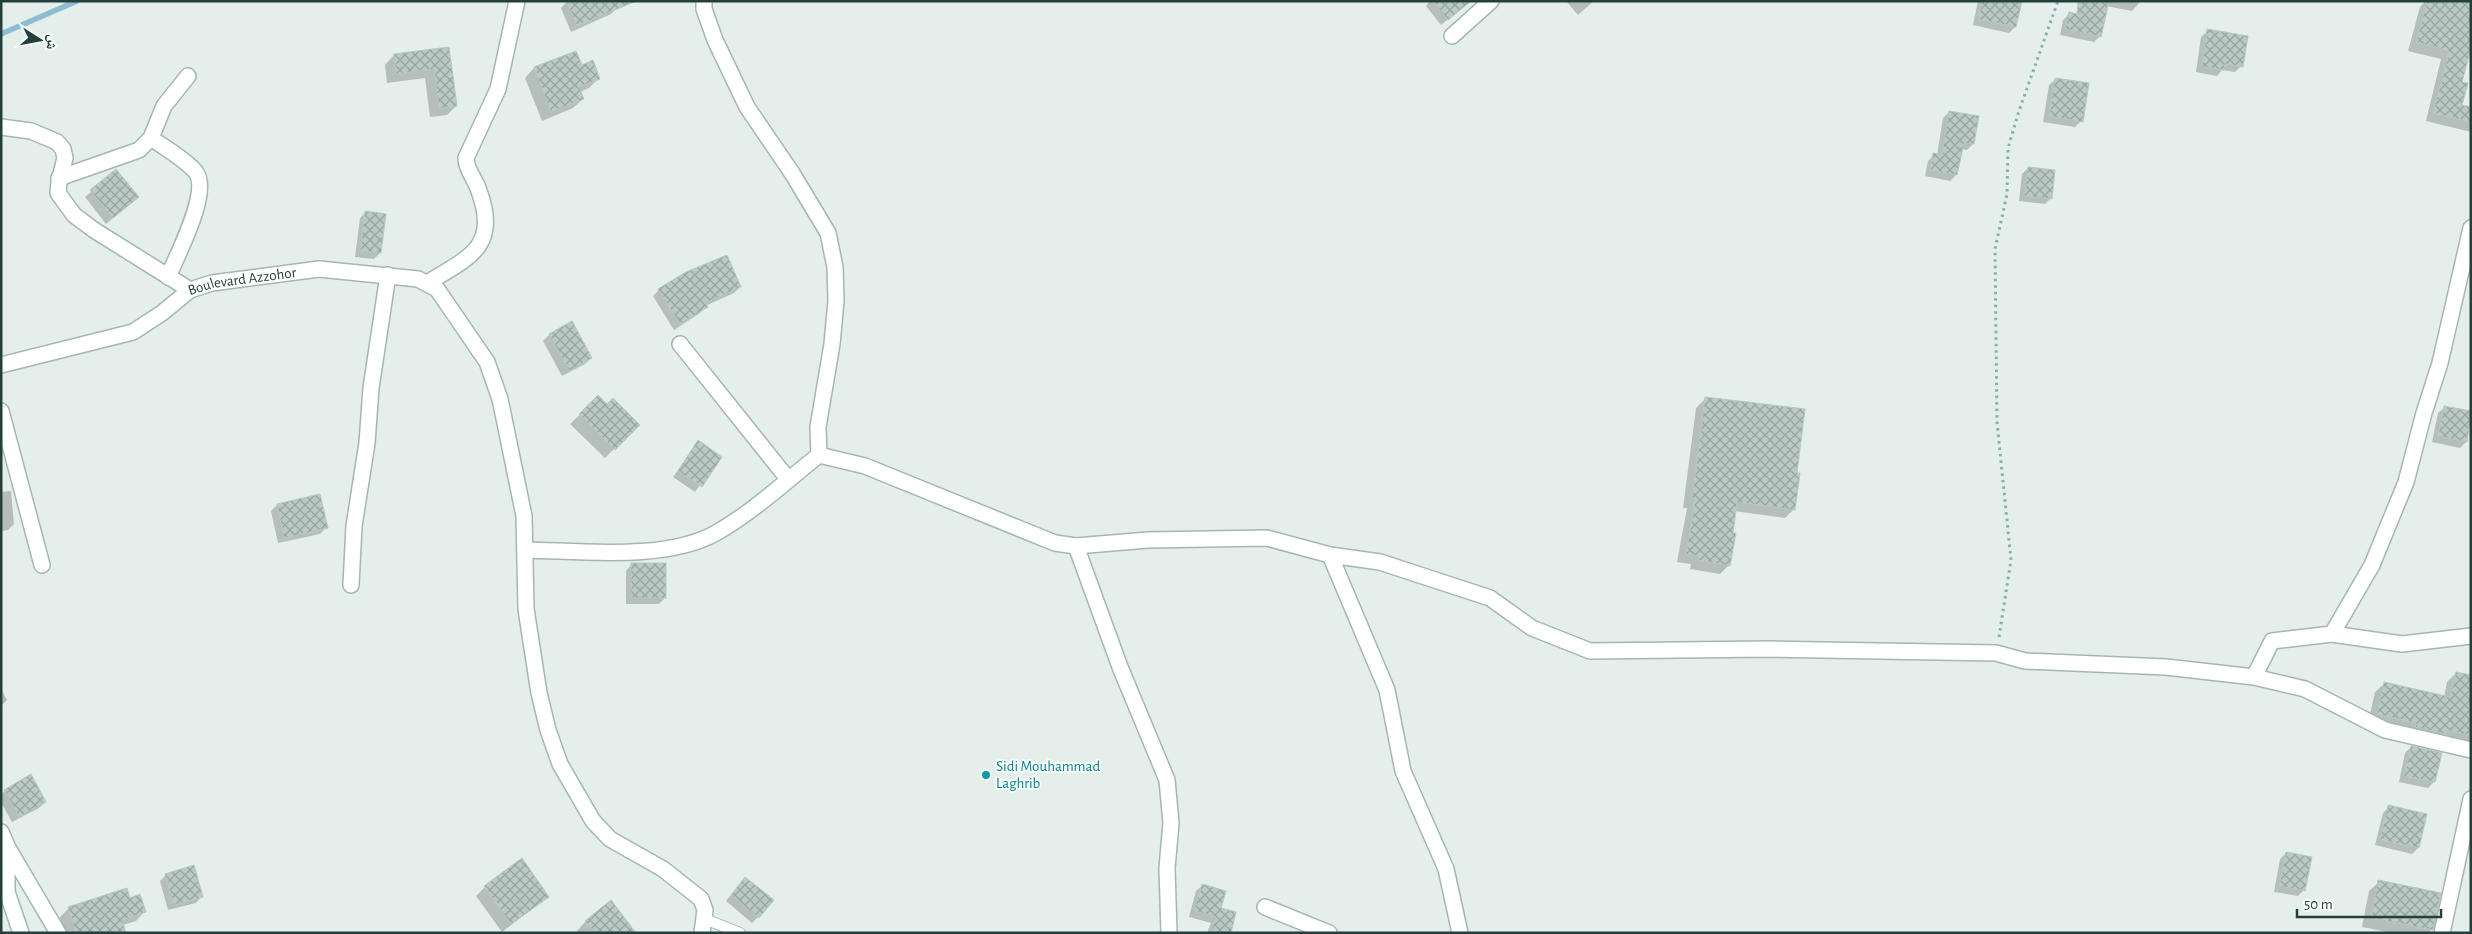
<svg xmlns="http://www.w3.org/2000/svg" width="2472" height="934" viewBox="0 0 2472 934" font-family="'Alegreya Sans','Noto Naskh Arabic',sans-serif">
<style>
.shadow{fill:#0003}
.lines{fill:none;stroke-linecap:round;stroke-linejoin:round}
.stream{stroke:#8dbdd2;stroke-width:5.5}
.building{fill:url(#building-cross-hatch);stroke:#b7c7c3}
.lane-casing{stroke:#a6b6b3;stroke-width:12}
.street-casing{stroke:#a6b6b3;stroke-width:18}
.path{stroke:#85b1aa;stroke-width:3;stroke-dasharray:2.5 4;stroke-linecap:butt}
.lane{stroke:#fff;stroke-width:10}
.street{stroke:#fff;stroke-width:15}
.culture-dot{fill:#0f9aa8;stroke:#f5faf8;stroke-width:2}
.labels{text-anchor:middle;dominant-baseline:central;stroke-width:4;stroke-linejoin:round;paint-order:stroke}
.street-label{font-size:15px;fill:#23403c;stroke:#f5faf8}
.culture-label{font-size:15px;fill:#0d838f;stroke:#f5faf8;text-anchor:start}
</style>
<defs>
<pattern id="building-cross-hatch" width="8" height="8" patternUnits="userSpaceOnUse" patternTransform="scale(1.25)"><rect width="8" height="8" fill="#bac9c4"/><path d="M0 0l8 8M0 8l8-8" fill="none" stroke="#97a5a0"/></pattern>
</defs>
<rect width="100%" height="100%" fill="#e4eeeb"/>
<g class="shadow">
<path d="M1430 1H1470L1441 25 1426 6Z"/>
<path d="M1566 1H1594L1578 15Z"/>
<path d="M1978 1H2021L2015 27 2009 33 1973 25Z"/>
<path d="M2094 1H2141L2132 11 2106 6 2100 36 2094 42 2060 35 2063 20 2069 14 2079 16Z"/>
<path d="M2425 1H2471L2460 82 2461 106 2471 108V132L2426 121 2441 59 2408 51 2420 7Z"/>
<path d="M567 2 617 8 611 14 571 32 561 8Z"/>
<path d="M2208 31 2241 66 2235 72 2222 70 2217 76 2196 72 2201 37Z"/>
<path d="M448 48 456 106 447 115 430 117 425 78 387 83 385 65 394 55Z"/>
<path d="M575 52 581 66 598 79 589 88 580 92 583 99 573 108 542 121 525 78 534 68Z"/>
<path d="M2056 79 2081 121 2075 127 2043 122 2049 85Z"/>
<path d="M1949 112 1973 144 1967 150 1961 149 1956 175 1950 181 1925 176 1928 161 1934 155H1937L1943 118Z"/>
<path d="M2028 168 2051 198 2045 204 2019 201 2022 174Z"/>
<path d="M116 171 131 203 106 224 85 197Z"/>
<path d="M366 212 380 253 374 259 355 257 360 218Z"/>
<path d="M740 287 734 293 705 306 700 313 674 330 653 296 659 290Z"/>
<path d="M549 335 591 358 585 364 562 376 543 341Z"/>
<path d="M598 397 607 406 638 425 605 458 570 424Z"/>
<path d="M1705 399 1795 474 1794 509 1785 518 1734 511 1729 565 1720 574 1690 569 1691 564 1677 562 1687 508H1683L1696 408Z"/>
<path d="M2445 407 2471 413 2466 442 2460 448 2432 442 2438 413Z"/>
<path d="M698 442 720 457 695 492 673 477Z"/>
<path d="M11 491 14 524 8 530 1 531V492Z"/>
<path d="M277 505 326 528 320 534 278 543 271 511Z"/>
<path d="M632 564 665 598 659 604H626V571Z"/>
<path d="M2456 673 2471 676V747L2368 723 2375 692 2385 683 2444 697 2447 682Z"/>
<path d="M1 689 7 700 1 706Z"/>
<path d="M2411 747 2434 782 2428 788 2399 782 2405 753Z"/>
<path d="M31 776 45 802 39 808 12 822 1 802V794Z"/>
<path d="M2389 807 2418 848 2412 854 2375 845 2383 813Z"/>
<path d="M2286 853 2304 890 2298 896 2274 892 2280 859Z"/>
<path d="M166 875 202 896 196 903 168 910 160 881Z"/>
<path d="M2379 882 2432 929 2429 933H2392L2362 927 2369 891Z"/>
<path d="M739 885 758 917 752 923 726 901Z"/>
<path d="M1203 885 1220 909 1230 933H1207L1211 923 1189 917 1196 891Z"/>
<path d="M485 887 548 897 502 932 476 896Z"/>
<path d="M126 889 129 899 144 912 136 921 123 925 125 933H65L60 917 68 909Z"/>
<path d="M586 921 635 933H578L577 931Z"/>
</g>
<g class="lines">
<path class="stream" d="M1 34 77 1"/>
</g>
<g class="building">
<path d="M566 1H636L577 26Z"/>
<path d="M1433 1H1471L1448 20Z"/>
<path d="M1982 1H2022L2016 27 1978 19Z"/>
<path d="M2078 1H2109L2101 37 2065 29 2069 12 2077 14Z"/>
<path d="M2427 1H2471V48L2462 82 2468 83 2462 105 2471 107V122L2433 113 2449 51 2416 42Z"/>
<path d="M2207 29 2248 36 2243 67 2225 64 2224 70 2202 67Z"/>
<path d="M449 47 457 106 439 109 434 69 396 74 394 54Z"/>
<path d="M576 51 582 65 593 60 600 79 579 87 584 99 551 112 534 67Z"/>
<path d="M2055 78 2089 83 2083 122 2049 116Z"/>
<path d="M1949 111 1979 116 1974 144 1964 143 1957 175 1930 170 1933 153 1942 155Z"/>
<path d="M2028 167 2055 170 2052 199 2024 196Z"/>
<path d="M116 169 139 197 113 218 90 190Z"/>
<path d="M365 211 386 214 381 253 360 251Z"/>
<path d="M727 255 741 287 705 303 708 307 680 324 658 289 686 272Z"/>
<path d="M572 321 592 358 569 371 549 334Z"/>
<path d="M598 395 607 404 613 398 640 425 615 450 579 414Z"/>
<path d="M1705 397 1805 409 1797 473H1800L1795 510 1737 502 1733 533H1736L1730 566 1698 560 1699 556 1686 554 1695 500 1692 499Z"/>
<path d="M2444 406 2471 411 2467 442 2438 436Z"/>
<path d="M698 440 722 457 702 487 678 471Z"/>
<path d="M320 494 328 528 284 538 277 504Z"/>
<rect x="631" y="563" width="35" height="35"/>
<path d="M2456 672 2471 675V736L2447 730 2446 734 2415 727 2416 723 2377 714 2384 682 2450 697Z"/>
<path d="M2411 746 2442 753 2435 782 2404 776Z"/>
<path d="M31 774 46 802 19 817 4 790Z"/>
<path d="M2388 805 2427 814 2419 848 2380 840Z"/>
<path d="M2286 852 2312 857 2305 891 2279 886Z"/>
<path d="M522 858 549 897 511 924 484 886Z"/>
<path d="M194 865 203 897 174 905 165 874Z"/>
<path d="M745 877 774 900 759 918 731 895Z"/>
<path d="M2378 880 2441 893 2433 930 2371 918Z"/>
<path d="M1202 884 1226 891 1221 908 1236 912 1231 933H1210L1216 917 1194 911Z"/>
<path d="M127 888 130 898 140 894 146 912 122 920 126 933H76L68 907Z"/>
<path d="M611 900 636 933H595L585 921Z"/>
</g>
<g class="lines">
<g class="lane-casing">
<path id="lane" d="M705 919 740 933"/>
</g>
<g class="street-casing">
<g id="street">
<path d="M704 1V9L715 40 747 107 792 173 828 233 835 267 836 301 832 344 818 427 819 455 865 466 1055 543 1076 546 1148 540 1267 538 1330 555 1380 562 1490 598 1532 628 1590 651 1769 649 1996 653 2025 661 2166 667 2254 677 2305 689 2385 730 2471 750"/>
<path d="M1452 36 1491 1"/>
<path d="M1 127 31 131 57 142 63 149 65 158 59 182 58 193 74 215 94 230 190 290"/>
<path d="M151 138C165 148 183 158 195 171 212 190 177 255 168 277"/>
<path d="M59 178 139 150 151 138 164 106 188 76"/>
<path d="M427 283C468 258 500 247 479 191 476 180 466 170 466 158L498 89 517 1"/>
<path d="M680 344 788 479"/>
<path id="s1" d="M1 365 133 332 162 313 190 290 212 283 319 269 418 279 437 289 487 362 500 399 524 516 526 609 539 693 548 730 560 764 593 821 610 839 663 869 701 899 705 910 702 933"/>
<path d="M1 411 42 565"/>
<path d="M1076 546 1120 667 1167 780 1171 823 1167 868 1169 933"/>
<path d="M525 550C582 551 666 561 716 533 753 512 786 481 819 455"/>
<path d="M1330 555 1387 690 1403 771 1446 869 1460 933"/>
<path d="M351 585 354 526 367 443 371 388 388 275"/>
<path d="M2332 634 2372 565 2406 482 2424 413 2440 363 2471 228"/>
<path d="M2254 677 2272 641 2332 634 2402 644 2471 636"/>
<path d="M1 832 8 848 58 933"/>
<path d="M7 850V892L21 933"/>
<path d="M1265 907 1329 933"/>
<path d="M2442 933 2471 799"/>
</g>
</g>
<path class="path" d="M1999 637 2011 560 1997 422 1995 249 2007 194 2008 148 2019 111 2058 1"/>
<use href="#lane" class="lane"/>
<use href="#street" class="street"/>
</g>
<circle class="culture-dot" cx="986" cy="775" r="5"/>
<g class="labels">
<g class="street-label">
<text stroke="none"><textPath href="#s1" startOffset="260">Boulevard Azzohor</textPath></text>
</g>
<g class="culture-label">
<text x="996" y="766">Sidi Mouhammad<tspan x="996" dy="17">Laghrib</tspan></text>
</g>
</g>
<rect width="2472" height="934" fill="none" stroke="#23403c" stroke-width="5"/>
<g transform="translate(40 40) rotate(101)" stroke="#f5faf8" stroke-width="4" paint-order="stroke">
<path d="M0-4L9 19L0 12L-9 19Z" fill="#23403c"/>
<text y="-8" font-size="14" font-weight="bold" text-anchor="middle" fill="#23403c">ش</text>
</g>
<path d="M2297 909v8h144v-8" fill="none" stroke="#23403c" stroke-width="2.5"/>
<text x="2304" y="909" font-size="15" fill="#23403c" stroke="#f5faf8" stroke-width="4" paint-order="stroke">50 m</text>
</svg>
